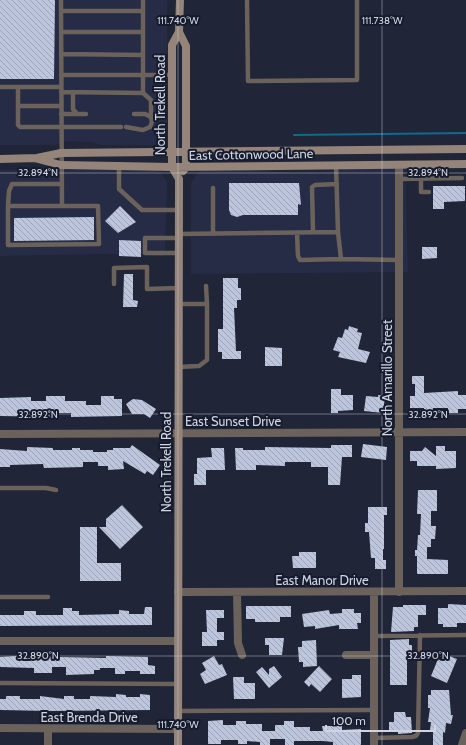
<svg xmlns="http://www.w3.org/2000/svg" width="466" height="745" font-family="Cabin,sans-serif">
<defs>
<pattern id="building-back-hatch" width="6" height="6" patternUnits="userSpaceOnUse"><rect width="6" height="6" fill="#bdc5dd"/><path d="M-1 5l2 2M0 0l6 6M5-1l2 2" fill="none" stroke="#9da4b6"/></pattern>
</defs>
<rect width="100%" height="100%" fill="#202537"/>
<path fill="#262c45" d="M0 0H167V131L160 142 154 145H101L91 142 67 141 55 145H0Z
M350 168H405L408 272 191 274V183L197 173 202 170 230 169 295 173 326 172Z
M0 170H155L160 172 167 181 165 256 104 254 0 256Z"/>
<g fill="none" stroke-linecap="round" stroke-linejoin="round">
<path stroke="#106a8b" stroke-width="2" d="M294 135 466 133"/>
</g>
<path fill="url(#building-back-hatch)" d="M0 0H55L54 79H0Z
M229 183H299L301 205 298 204V215H243L237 217 231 215 229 210Z
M433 186H465V201L444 202V209H433Z
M120 206 136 222 118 233 105 221Z
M94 217V240L14 241V218Z
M119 240 141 241V257L119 256Z
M422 247H437V258L422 259Z
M124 274H133V300L138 301 137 307H123Z
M223 278H238V288H241V300H237V308H234L236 351H241V359H222V352H218V329H223Z
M349 326 358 329 357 332 362 333 358 349 370 352 366 363 338 357 340 352 333 350 338 337 342 338 345 329 348 330Z
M265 347 282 348V366H265Z
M412 376H424V393L458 391V395H466V409H458V413H448V408H433V413H424V408H410V396H415V384H412Z
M331 389H341V395H353V410L338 411V413H331Z
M378 395 385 396 383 413 364 411 366 396 378 397Z
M46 396H65V401H86V405H101V396H114V399H122V416L71 417V413H58V417L0 416V398L31 397V401H46Z
M133 399 142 400 156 409 150 418 144 414H132L126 404Z
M363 444 387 447 386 460 361 457Z
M132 445 160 465 153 475 147 471 145 474 123 461 124 469 108 470V466H98V462H83V467L44 468 43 464 10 465V467H0V449L27 451V447L53 448V450H72V448H80V450H93V452H107V450H113V448H130Z
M331 445H352V457H342L340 485H328V467H311V462H285V466L256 465V470H236L235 448H243V450H265V447L331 448Z
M436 446H445V451H456V468L436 469V466H417V461H410V451H422L425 447 436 456Z
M211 448H224L225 470H206V485H194V474H197V458L212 457Z
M418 490H437V511H431V526H436L435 539H431V547H427V559L448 560V574H417V556H415V550H417L418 535H420L421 514H417Z
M122 505 143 527 120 549 99 527H106V519Z
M368 507H387V515H384V549H383V560H386V569H375V558H371L369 532H365V523H368Z
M80 527H97V563H121V581H80Z
M299 552H316V568H293L292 556H299Z
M448 604 466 605V623H457V627H443V624H438V608H448Z
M403 605H426V615H418V627H414V631L391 632 393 607H403Z
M246 606H291V617H280V622H255V619H246Z
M145 607H152V625L0 626V615H24V611H36V615H63V608H72V611H79V615L119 614V610L129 611V614H144Z
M342 609H354V613H361V623H357L358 629H339V625L315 629V626L304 627 302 614 329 610 330 614 342 613Z
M206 610H224V618H217V632H224V640H217V646H202V632H207Z
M265 638H284L282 655H269V645H265Z
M409 639V645H412V654H409V658H407V685H390V640Z
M316 640 317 666 303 667V662H299L298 647H302V641Z
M444 654 457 659 447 683 431 676 438 659 441 661Z
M16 656 106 658V656L148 657V665L155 666V674H140V671H125V674H115V668H100V670H94V674L66 675V667H52V673H34V668L0 667V657Z
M214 656 219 665 222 664 227 675 205 684 200 674 206 670 202 663Z
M274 666 282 677 269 688 256 672 262 667 269 675V669Z
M319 666 332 679 320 692 311 684 309 687 304 682Z
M352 675H361V697L342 698V679H352Z
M233 677H244V683H255V699H234Z
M431 690H449L451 715H453L451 724 446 723 445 733 443 732V745H433V731L430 730 431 722H428L430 708H428V695H431Z
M116 694 126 695V697H140V694L150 695V710L50 711 0 710V699H6V696H20V699H40V696L64 699V696H74V699H90V696L116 697Z
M394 712H405L406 717H411L412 733 398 734V730L389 731V722H394Z
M223 720V725H236V721H246V724H262V731H275V725H284V721H294V727H310V731H323L322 726H342V730L361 729V745H333V742L323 741H294V745H285V739H270V745H260V742L247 741V744H238V740H221V744H208V721Z"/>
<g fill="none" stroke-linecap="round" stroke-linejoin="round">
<path stroke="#6c625c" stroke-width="4.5" d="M61 0 62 206H8V245L99 244 98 206H62
M247 0 248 81 357 80V0
M61 11H143
M61 32H143
M61 54 143 55
M61 75H172
M0 87H61
M18 87V125L20 127H121
M61 92 143 93V0
M73 92V109L77 114
M143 93 151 100V117
M18 106H61
M61 114H86
M126 127 143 130 150 127 152 122 151 117 145 114H134
M336 165 338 232
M119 166V189L142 210H179
M399 179 462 178
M421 179V192H429
M213 188V234
M8 206 9 191 12 184H62
M313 232 312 187 315 185 337 184
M297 233 298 256 300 260 341 259
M179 234 338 232 341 259 399 260
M179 238H145V253H179
M114 284V268L147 267V289L179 288
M206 286 207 304
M178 367 199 366 207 360V304H178
M0 488H46L56 490
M0 597H48
M374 636 466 635
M0 683 178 684
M178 711 374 710
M374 738 412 737 416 736 418 733 420 635"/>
<path stroke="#6c625c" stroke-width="8" d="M399 165V592
M0 434 466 432
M178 592 466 591
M374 592V745
M237 593 238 643 242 655
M0 641H178
M346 655H374
M0 728 178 729
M48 729V745
M462 745 466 733"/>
<path stroke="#94847a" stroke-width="8" d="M180 0 179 32 186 46V167L183 171
M0 159 37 158 61 153 466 149
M38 159 61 165 172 167 466 164
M178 745 179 179 172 167V45L179 32"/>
</g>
<path fill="none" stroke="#d0d3e0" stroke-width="1" stroke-opacity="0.45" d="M178 0V745M382 0V745M0 173H466M0 414H466M0 656H466"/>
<g text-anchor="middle" stroke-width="4" stroke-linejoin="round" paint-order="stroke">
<g font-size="13" fill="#d0d3e0" stroke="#161b2d">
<text transform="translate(160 105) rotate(-90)" y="5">North Trekell Road</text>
<text transform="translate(251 154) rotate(-1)" y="5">East Cottonwood Lane</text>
<text transform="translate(387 378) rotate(-90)" y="5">North Amarillo Street</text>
<text x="233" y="426">East Sunset Drive</text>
<text transform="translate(166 462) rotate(-90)" y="5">North Trekell Road</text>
<text x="322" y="585">East Manor Drive</text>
<text x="89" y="722">East Brenda Drive</text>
</g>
</g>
<g font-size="10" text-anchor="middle" fill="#d0d3e0" stroke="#161b2d" stroke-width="4" stroke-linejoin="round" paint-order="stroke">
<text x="178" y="24">111.740°W</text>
<text x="382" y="24">111.738°W</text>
<text x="38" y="176">32.894°N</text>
<text x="428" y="176">32.894°N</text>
<text x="38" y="418">32.892°N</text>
<text x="428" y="418">32.892°N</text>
<text x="38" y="659">32.890°N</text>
<text x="428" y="659">32.890°N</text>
<text x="178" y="728">111.740°W</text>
</g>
<path d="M326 725v6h109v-6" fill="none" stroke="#d0d3e0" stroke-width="2"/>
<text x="332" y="725" font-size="12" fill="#d0d3e0" stroke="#161b2d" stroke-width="3" paint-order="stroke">100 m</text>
</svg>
